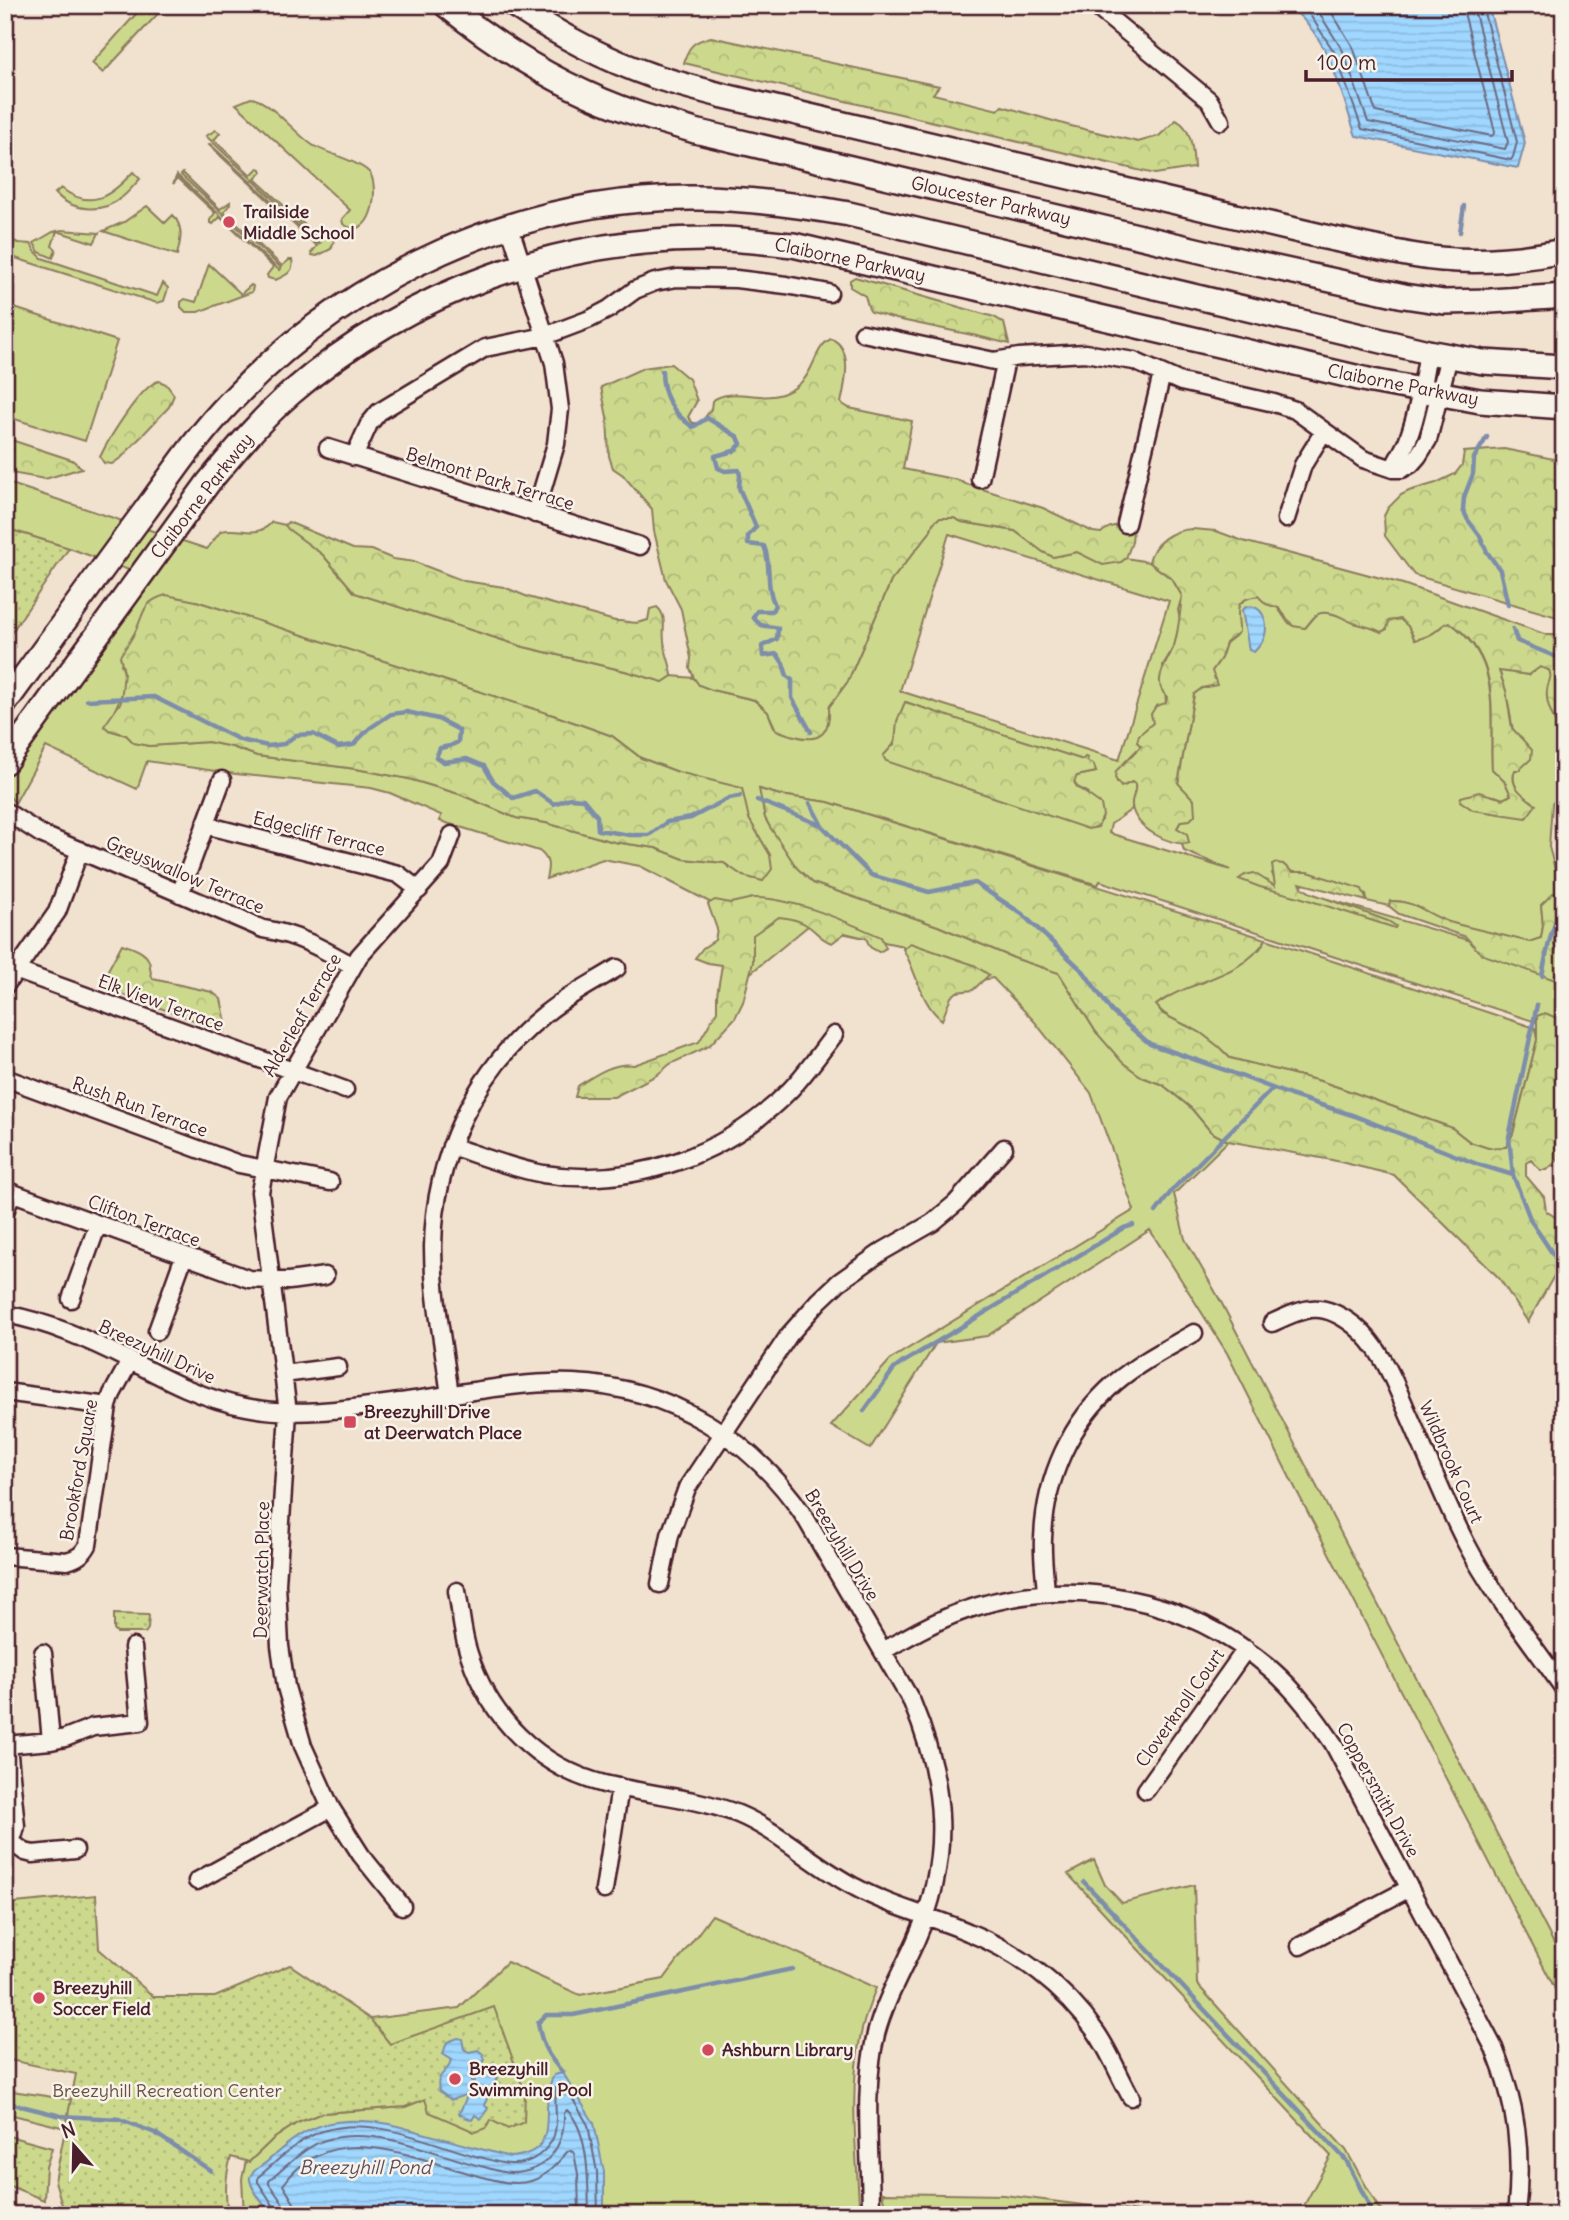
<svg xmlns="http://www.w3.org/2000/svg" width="1569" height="2220" font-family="Delius,sans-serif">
<defs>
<pattern id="forest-crowns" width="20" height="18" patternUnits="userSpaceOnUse" patternTransform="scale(1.75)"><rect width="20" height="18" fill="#ccd98d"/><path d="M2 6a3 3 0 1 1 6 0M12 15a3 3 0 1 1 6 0" fill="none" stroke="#b1ba7a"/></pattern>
<pattern id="park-dots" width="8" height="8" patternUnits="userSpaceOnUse" patternTransform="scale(1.75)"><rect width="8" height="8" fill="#ccd98d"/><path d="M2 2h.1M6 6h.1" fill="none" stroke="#b1ba7a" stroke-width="1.8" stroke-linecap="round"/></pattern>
<pattern id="water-rules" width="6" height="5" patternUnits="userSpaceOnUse" patternTransform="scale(1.75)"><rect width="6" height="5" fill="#9fd7ff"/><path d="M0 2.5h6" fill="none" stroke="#8ab8db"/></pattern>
</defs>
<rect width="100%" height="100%" fill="#f1e1cf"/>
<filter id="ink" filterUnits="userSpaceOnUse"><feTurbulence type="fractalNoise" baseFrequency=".0143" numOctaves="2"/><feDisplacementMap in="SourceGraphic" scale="14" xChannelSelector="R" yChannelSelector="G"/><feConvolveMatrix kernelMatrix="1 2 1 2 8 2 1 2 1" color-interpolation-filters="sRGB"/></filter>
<g filter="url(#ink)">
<path fill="#ccd98d" stroke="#8b7c5c" stroke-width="2" fill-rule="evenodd" d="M144 5H166L103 73 92 63Z
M251 98C270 100 295 134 314 146 328 154 365 163 371 175 379 192 371 243 343 224L342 219 350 210 236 104Z
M216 130 220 133 214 140 251 175 258 168 261 169 262 172 255 179 322 241 328 235 332 236 334 241 331 249 317 256 312 255 311 253 317 246 209 145 210 144 318 244 320 243 206 136Z
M133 172 140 179C134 185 128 193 121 198 102 214 71 211 55 193L61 188C91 211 111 196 133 172Z
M183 173 220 209 230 202V204L224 212 282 266 289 260H292C295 272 285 276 275 280L268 278 267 275 273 267 220 217 213 224 210 223V220L215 213 178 178 173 184 177 175 279 270 281 268 181 175Z
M147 206 165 223 173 215C184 228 181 239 177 255L103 231 124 222Z
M62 230 99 233 94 243 57 231 52 246 56 249 53 258 39 252 34 243 53 232Z
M5 237 18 243 31 244 35 251 42 258 157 296 163 283 168 288 164 301 157 303 9 256 5 254Z
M209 264 241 294 251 285 253 286 252 292 198 312H186L181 307V302L185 299 196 302Z
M5 305 117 341 85 441 5 416Z
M5 482 207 549 221 531C242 526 256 540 272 522L285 525 323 555 355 593 524 647 625 671 663 682 672 676 694 678 699 685 712 690 754 700 768 712 774 727 829 717V707L848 681 891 581 930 532 933 523 939 518H954L962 522 1015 531 1043 552 1053 557 1077 552 1088 556 1121 562 1126 558 1149 562 1172 579 1182 596 1178 610 1180 620 1174 647 1163 665 1166 703 1153 723 1140 735 1137 742 1141 746 1116 772 1117 783 1124 786 1132 782 1135 784C1137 793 1131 799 1132 809L1111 824 1109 833 1231 870 1184 851 1182 844 1189 843 1177 828 1181 821 1194 813V800L1178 784 1194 694 1202 688H1208L1212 671 1221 658 1226 643 1235 636 1239 628 1236 612 1240 604 1246 598 1258 596 1278 608 1288 623 1305 628 1317 614 1323 612 1338 615 1355 623 1366 625 1381 632 1388 621 1400 619 1408 626 1415 640C1422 638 1430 636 1436 631 1441 627 1442 624 1449 622 1503 660 1489 711 1492 769L1505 782 1511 795 1503 799 1495 796 1461 797 1533 802C1521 796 1509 784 1515 770H1520L1506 691 1499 670 1528 675 1540 667 1549 670 1552 677C1542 703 1555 712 1560 735L1564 739V789L1552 804 1549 847 1555 869 1563 886 1564 896 1553 894 1541 905 1543 926 1541 938 1529 942C1505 936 1470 931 1447 922 1427 914 1413 900 1391 901L1389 906 1367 901 1366 894 1308 872H1292L1283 864 1272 873 1276 884 1564 968V1031L1100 881 1098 885 828 802 780 795 760 789 765 818 770 827 813 883 938 926 1014 958 1059 973 1096 1032 1142 1077 1163 1085 1191 1108 1211 1132 1228 1141 1174 1194 1185 1239 1220 1300 1564 1963V2006L1290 1478 1227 1353 1150 1230 987 1336 936 1343 870 1449 831 1426 891 1359 1134 1210 1091 1093 1034 1021 993 978 938 988 903 946 808 926 731 989 721 908 640 866 603 859 546 879C549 866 550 859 539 851L440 821 441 815 390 793 371 788 236 774 147 761 137 789 46 747 15 803C4 792 3 781 10 768L148 577 69 548 5 528ZM949 534 1169 601 1119 760 900 691ZM196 601 556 716 612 736 641 758 678 772 749 819 770 855 730 868 724 863 684 859 656 848 614 842 546 823 516 818 459 794 409 779 356 769 257 756 232 747 208 742 149 746 135 743 126 735 109 730C111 706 133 690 121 664L136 631ZM906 702 971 725 1087 761 1096 772 1076 776 1074 782 1077 787 1089 793 990 795 943 779 891 749C900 737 896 718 906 702Z
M1266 939 1535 1028 1537 1040 1513 1134 1506 1147 1488 1148 1470 1142 1452 1128 1352 1092 1320 1081 1230 1058C1220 1048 1210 1039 1199 1032 1184 1023 1166 1019 1156 1005L1178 991 1204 982 1260 949Z
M1094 1860 1105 1885 1122 1903 1194 1885 1197 1984 1346 2150 1378 2207 1388 2215H1299L1331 2156 1068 1874Z
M712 1915 876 1988C870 2003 864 2019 861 2034 849 2089 856 2147 859 2203L852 2215H244L242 2179 246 2161 249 2162 273 2139 297 2123 322 2113 405 2107 425 2099 474 2132 390 2044 370 2019 459 2008 507 1962 580 1995 664 1979Z
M5 2090 80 2101 106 2133 61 2127 5 2113Z
M882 2193 1004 2195 1162 2215H895L885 2206Z"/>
<path fill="url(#forest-crowns)" stroke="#8b7c5c" stroke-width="2" d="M711 37 939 86 933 94 998 110 1002 106 1067 125 1138 142 1159 136 1176 120C1192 127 1193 151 1194 168L1155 174 684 63C688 46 694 41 711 37Z
M855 277 994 317 1004 323 1009 344 977 336 896 319 871 312 869 309 865 296 850 287V280Z
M831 339C854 347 845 385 841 403L849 408 912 421 903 469 958 480 966 484 1043 508 1093 532 1101 533C1111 524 1121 523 1133 530L1132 542 1126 558 1121 562 1103 565 1077 552 1053 557 1043 552 1015 531 962 522 954 518H939L933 523 930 532 891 581 848 681 829 707C831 749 803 740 776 730L768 712 755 700 712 690 699 685 694 678 690 668 691 658 681 609 666 580 654 531 652 509 623 475 613 468 609 456 607 417 601 387 643 368 671 364 689 379 697 401 688 417 693 423H701L711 409 712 401C732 386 759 402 782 394 818 382 810 349 831 339Z
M159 381 166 384 174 395 169 407 122 457 112 464 104 463 100 457C108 440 141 385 159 381Z
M5 438 72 460 82 468 45 479 5 472Z
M1504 449 1564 461V619L1414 575 1385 536 1384 516 1388 508 1401 495 1409 491 1436 483 1455 474 1462 465 1464 452Z
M288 522 353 549 372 550 393 559 415 562 464 581 504 587 528 597 615 621C630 620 631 626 648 620L650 609 657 607C668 617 662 627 664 641 665 653 671 664 672 676L663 682 625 671 524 647 355 593 323 555 288 529 285 525Z
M1192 529 1216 531 1243 541 1403 584 1547 635H1564V739L1560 736C1557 722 1545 706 1547 691 1547 682 1553 679 1549 670L1540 667 1529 675 1499 671 1506 691 1512 728 1532 750 1531 759 1519 770H1515C1508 787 1525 796 1536 805L1526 818 1473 810 1460 801 1461 797 1479 792 1503 799 1511 795 1505 782 1492 769C1489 713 1504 658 1449 622 1442 624 1441 627 1436 631 1430 636 1422 638 1415 640L1408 626 1400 619 1389 621 1387 629 1381 632C1372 627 1364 626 1354 623 1343 619 1334 611 1321 613 1314 614 1310 623 1305 628L1293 626 1279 608 1266 604 1258 596C1231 600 1239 611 1239 632L1226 643 1221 658 1212 671 1217 685 1202 688 1194 694 1178 783 1194 800 1195 815 1190 820 1181 821 1177 828 1187 834 1189 843C1170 847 1133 827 1132 805 1131 797 1137 792 1135 784L1132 782 1121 787 1115 778 1116 771 1141 746 1137 742 1139 735 1153 723 1151 714 1156 706 1166 703 1167 697C1150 681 1168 662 1174 646 1179 630 1180 612 1182 596L1172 579 1149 562C1153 542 1172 530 1192 529Z
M166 595 196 601 556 716 612 736 641 758 678 772 742 788 749 819 770 855 772 869 763 881 743 876 724 863 684 859 656 848 614 842 546 823 516 818 459 794 409 779 356 769 257 756 232 747 208 742 149 746 134 743 126 735 109 730 104 726 121 702 124 672 120 656C125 648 131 640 135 632 145 613 141 602 166 595Z
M905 702 1083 760 1085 757 1088 758 1087 761 1094 765 1096 772 1077 776 1074 782 1077 787 1101 804 1103 816 1098 827 1088 829 886 761 883 756 895 743 897 721Z
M759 789 780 795 828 802 1266 939C1242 979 1190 979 1156 1005L1163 1014 1201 1033 1219 1047 1230 1058 1320 1081 1352 1092 1452 1128 1470 1142 1488 1148 1506 1147 1513 1134 1537 1040V1016L1545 1013 1564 1021V1049L1557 1057C1562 1078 1567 1092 1561 1114L1564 1118V1154L1547 1170H1540L1531 1160 1526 1163V1176L1544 1197 1546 1211 1564 1223V1258L1528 1322 1499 1278 1394 1175 1332 1160 1228 1141 1211 1132 1191 1108 1163 1085 1142 1077 1122 1062 1096 1032 1059 973 1014 958 938 926 813 883 797 868 770 827 765 818Z
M1276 863 1283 864 1292 872H1308L1362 889 1367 901 1300 883 1303 888 1311 893 1388 921 1396 926 1395 928 1299 897 1260 887 1239 879 1245 875 1254 873 1275 886 1272 865Z
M1553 893 1564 896V920L1555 934 1554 945 1564 962V983L1481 954 1466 937 1399 914 1389 906 1390 901C1417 900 1429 917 1453 923 1478 930 1504 935 1529 942L1541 938 1543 926 1541 905Z
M753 898C792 897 845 921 881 937L886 948 879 952 870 947 866 938 845 933 832 943C821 940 817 932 808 926 800 920 789 918 779 917L753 935V962L743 1002 735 1018 709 1046 670 1064 657 1075 614 1097H575L578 1086C595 1075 613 1062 634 1065L699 1042 717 1011V995L722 965 708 963 695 958 703 948 715 940 717 929 708 904 715 900 731 903Z
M910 943 974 965 989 975 973 990 957 992 951 997 942 1020C920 1003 917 972 903 949Z
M122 944C131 947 145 951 149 961 151 968 149 972 153 979L212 992 221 999 226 1022 224 1031 110 990 102 981Z"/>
<path fill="url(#park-dots)" stroke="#8b7c5c" stroke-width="2" d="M5 528 69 548 5 642Z
M114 1614 149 1615 148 1629 145 1633H117L114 1630Z
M96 1895 99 1949 154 1997H215L290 1965 370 2019 390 2044 494 2007 525 2093 524 2122 508 2129 491 2120 486 2128 475 2132 429 2112 425 2099 405 2107 322 2113 297 2123 273 2139 249 2162 231 2157C225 2178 225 2194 228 2215H65L55 2181 76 2074 5 2059V1904Z
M5 2135 52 2148 46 2167 44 2200 5 2184Z"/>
<path fill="url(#water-rules)" stroke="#7d8daa" stroke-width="2" d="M1286 5H1488L1525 143 1518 168 1356 136C1340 90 1329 33 1286 5Z
M1251 606C1267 609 1269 630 1262 642 1262 643 1255 651 1254 652L1249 650 1242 610 1246 607Z
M458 2038 462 2039 464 2049 469 2052 478 2050 483 2054 485 2060 482 2064 470 2071 471 2081 474 2082 482 2066 495 2072 494 2076 497 2078 484 2105 488 2108 481 2119 475 2115 472 2120 459 2114 468 2094 451 2100 439 2091C435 2072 448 2074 452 2060L443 2054 447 2042Z
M563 2073 594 2123 604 2172V2215H271C266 2207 248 2186 250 2177 252 2169 265 2165 270 2159 309 2122 337 2115 390 2124L510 2157C566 2153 536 2107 554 2075Z"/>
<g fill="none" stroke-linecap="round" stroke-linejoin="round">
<path stroke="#6c6980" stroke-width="2" d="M1299 5 1308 12 1335 53 1362 129 1511 160 1513 157 1517 142 1482 5
M1314 5 1343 51 1368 122 1505 149 1508 142 1473 5
M1327 5 1353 47 1376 112 1492 136 1495 132 1462 5
M276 2215 275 2208 258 2182V2177C278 2161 297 2139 323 2131 375 2115 430 2144 479 2157 489 2159 500 2164 511 2164 527 2165 542 2156 551 2142 561 2126 552 2102 557 2084L560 2082 565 2086 588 2125 597 2172 598 2215
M285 2215 284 2205 269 2184V2181C292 2162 309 2140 340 2137 388 2131 435 2154 480 2166 490 2168 501 2173 511 2173 547 2173 565 2146 564 2113L567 2110C590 2132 588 2185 589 2215
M296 2215 294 2203 283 2185C333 2114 417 2161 483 2177 498 2181 514 2186 531 2181 547 2176 557 2164 568 2151L571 2150 574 2153 578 2174 579 2215"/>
<path stroke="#7d8daa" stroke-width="4.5" d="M1460 232 1464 206
M662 371C662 395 673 414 693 427L707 418 738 437 741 444 734 451 715 456 718 468 725 471 739 470 740 476 739 488 756 527 748 536V544L764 546C772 565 765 587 775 605L772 611H757L753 617C763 630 765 624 778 628L777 639 762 646 763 656 777 654 783 663 787 676 792 680V698L811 732
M1487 437 1474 458 1473 474 1464 497 1463 510 1468 520 1480 536 1487 552 1500 570 1508 605
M1513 629 1517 641 1564 660
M87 700 154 697 240 740 268 746 284 744 296 735 313 734 338 747 353 745 370 728 391 714 407 712 438 719 459 730 458 742 450 746 440 748 436 757 444 762 467 759 484 766 493 781 513 798 535 791 554 804 570 798 583 799 597 816 598 830 630 835H649L667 822 691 818 729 798 740 796
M757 800 821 825 871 875 929 892 975 883 1022 914 1084 972 1112 1012 1150 1044 1225 1070 1290 1095 1355 1116 1477 1164 1513 1175 1531 1221 1564 1271
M810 803 821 824
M1564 805C1557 826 1556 848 1564 869
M1542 976C1547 952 1550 927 1564 907
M1513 1175 1509 1137 1537 1005
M1156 1212 1173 1189 1272 1089
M864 1411 894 1369 902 1363 1124 1228 1133 1225
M1084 1882 1346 2160 1374 2215
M563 2073C548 2056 542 2046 538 2023L546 2015H573L593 2011 792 1969
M5 2102 61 2116 119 2119 155 2133 211 2171"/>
<g stroke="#4a1f2b" stroke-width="21">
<path id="street" d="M1094 5 1209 100 1221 121
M509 225 554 363 560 409 556 444 535 514
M863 333 994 361 1019 357 1085 353 1134 361 1181 382 1274 403 1295 410 1363 459 1393 469H1402L1411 464 1418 456 1428 440 1449 356
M328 448 640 546
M354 457 369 424 379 412 485 348 545 336 590 319 609 309 635 290 655 282 677 278 736 279 786 285 829 293
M1393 469C1397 459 1404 450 1408 439 1418 412 1423 381 1428 352
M980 479 1006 360
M1286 519 1303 465 1324 431
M1126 524 1162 374
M5 811 41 834 263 929C297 934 323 949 353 966
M205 825 398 874 419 890
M180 894 222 780
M5 964 23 973 345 1090
M5 986 57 912 80 850
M5 1078 239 1164 330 1182
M451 1146C481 1156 511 1168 543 1174 634 1188 727 1155 791 1089 807 1072 820 1053 834 1035
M5 1190 249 1279 289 1281 325 1276
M5 1212 12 1193
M71 1299 98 1224
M5 1314C49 1322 89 1340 129 1360 167 1380 203 1399 246 1407 297 1417 348 1409 399 1402 454 1395 518 1381 573 1383 669 1387 754 1439 806 1519L912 1702C946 1783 952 1859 916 1940 902 1972 885 2000 876 2034 862 2093 871 2154 871 2215
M1272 1323C1307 1307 1322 1300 1355 1326 1382 1348 1394 1381 1407 1411 1427 1455 1444 1501 1466 1543 1492 1593 1532 1643 1564 1689
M157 1331 184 1256
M283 1374 338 1367
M5 1392 108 1406
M450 1396C444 1347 433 1296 433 1247 434 1158 475 1070 545 1014 567 996 593 983 617 968
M5 1556 67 1561C78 1558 83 1554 88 1545L108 1406 112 1394 130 1361
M660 1584 670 1535 687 1488 789 1335 819 1301 839 1282 883 1251 932 1223 956 1203 1004 1148
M457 1591C461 1612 462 1634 469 1654 489 1717 538 1767 604 1784 649 1795 695 1797 738 1814 781 1832 814 1866 855 1887 891 1907 931 1916 968 1932 1018 1952 1065 1987 1096 2032 1110 2052 1119 2076 1131 2097
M1046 1593C1045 1575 1042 1557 1043 1539 1045 1478 1070 1422 1116 1382 1140 1362 1168 1348 1194 1333
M883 1651C909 1636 935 1621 963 1611 1071 1573 1186 1596 1272 1670 1296 1691 1315 1717 1333 1743L1494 2048C1517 2105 1523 2154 1516 2215
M43 1653 51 1741
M5 1745 51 1741 65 1738 93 1727 140 1722 133 1647
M1146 1790 1246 1649
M11 1842 25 1852 33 1854 75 1850
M5 1847 14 1834 16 1826 8 1745
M197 1881 331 1808
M604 1890 620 1787
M402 1906 361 1855 331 1808 303 1746 286 1687 280 1646 277 1584 288 1412 260 1192 278 1097 359 956 441 864 452 835
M1300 1946 1410 1888"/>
</g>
<g stroke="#4a1f2b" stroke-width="28">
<path id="secondary" d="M446 5C503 51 569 91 638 114 656 120 676 125 695 131L1230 258 1404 296 1444 302 1490 301 1552 297 1564 295
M514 5C557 34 604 59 653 76 675 83 698 89 720 95L1325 237C1354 243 1382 250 1411 255 1461 264 1514 261 1564 251
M5 703C52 639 98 574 145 511 172 474 198 435 230 402 350 275 520 196 697 198 748 198 798 205 849 214L1428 352 1483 362 1564 367
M5 762 208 483C234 452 260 420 291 393 410 290 562 236 719 239 744 239 769 243 793 245L1372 381 1480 401 1564 407"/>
</g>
<use href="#street" stroke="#f7f3e8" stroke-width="16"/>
<use href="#secondary" stroke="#f7f3e8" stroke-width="23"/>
</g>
</g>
<g fill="#d1495b" stroke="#f7f3e8" stroke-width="2.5">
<circle cx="229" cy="222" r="7"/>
<rect x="343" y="1415" width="14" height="14" rx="3.5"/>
<circle cx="39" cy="1998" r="7"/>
<circle cx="708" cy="2050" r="7"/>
<circle cx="455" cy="2079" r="7"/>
</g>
<g text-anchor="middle" stroke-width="5" stroke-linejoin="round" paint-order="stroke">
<g font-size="18" fill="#4a1f2b" stroke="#f7f3e8">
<text transform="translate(991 201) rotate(13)" y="6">Gloucester Parkway</text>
<text transform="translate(850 260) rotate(12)" y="6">Claiborne Parkway</text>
<text transform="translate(1403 385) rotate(11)" y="6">Claiborne Parkway</text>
<text transform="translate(490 479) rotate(17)" y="6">Belmont Park Terrace</text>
<text transform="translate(202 496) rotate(-52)" y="6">Claiborne Parkway</text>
<text transform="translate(319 834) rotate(14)" y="6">Edgecliff Terrace</text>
<text transform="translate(185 875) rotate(23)" y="6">Greyswallow Terrace</text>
<text transform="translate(161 1003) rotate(20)" y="6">Elk View Terrace</text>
<text transform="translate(302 1015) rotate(-60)" y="6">Alderleaf Terrace</text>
<text transform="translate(140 1107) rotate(20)" y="6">Rush Run Terrace</text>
<text transform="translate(144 1221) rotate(20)" y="6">Clifton Terrace</text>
<text transform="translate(157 1352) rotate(25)" y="6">Breezyhill Drive</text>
<text transform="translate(1451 1462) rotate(66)" y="6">Wildbrook Court</text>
<text transform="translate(79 1470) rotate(-80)" y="6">Brookford Square</text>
<text transform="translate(842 1545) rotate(59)" y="6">Breezyhill Drive</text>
<text transform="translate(262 1570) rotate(-89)" y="6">Deerwatch Place</text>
<text transform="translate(1180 1708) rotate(-55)" y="6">Cloverknoll Court</text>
<text transform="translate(1378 1790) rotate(61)" y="6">Coppersmith Drive</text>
</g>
<g font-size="18" font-weight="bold" fill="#4a1f2b" stroke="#f7f3e8" text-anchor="start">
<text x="243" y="218">Trailside<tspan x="243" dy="21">Middle School</tspan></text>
<text x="364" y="1418">Breezyhill Drive<tspan x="364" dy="21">at Deerwatch Place</tspan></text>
<text x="53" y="1994">Breezyhill<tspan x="53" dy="21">Soccer Field</tspan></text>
<text x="722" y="2056">Ashburn Library</text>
<text x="469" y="2075">Breezyhill<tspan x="469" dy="21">Swimming Pool</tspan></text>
</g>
<g font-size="18" fill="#6a4e44" stroke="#f7f3e8">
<text x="167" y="2097">Breezyhill Recreation Center</text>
</g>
<g font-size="19" font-style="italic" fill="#5f4d60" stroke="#f7f3e8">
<text x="365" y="2174">Breezyhill Pond</text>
</g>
</g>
<rect width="1569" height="2220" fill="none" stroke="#f7f3e8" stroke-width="28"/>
<rect x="14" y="14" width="1541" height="2192" fill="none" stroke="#4a1f2b" stroke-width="2.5" filter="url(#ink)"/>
<g transform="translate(74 2146) rotate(340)" stroke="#f7f3e8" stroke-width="5" paint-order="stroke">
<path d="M0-5L12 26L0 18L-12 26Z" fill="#4a1f2b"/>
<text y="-10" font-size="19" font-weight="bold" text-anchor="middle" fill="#4a1f2b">N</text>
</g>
<path d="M1306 70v10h206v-10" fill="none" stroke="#4a1f2b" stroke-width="3.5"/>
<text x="1317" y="70" font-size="21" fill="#4a1f2b" stroke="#f7f3e8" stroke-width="5" paint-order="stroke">100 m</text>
</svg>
